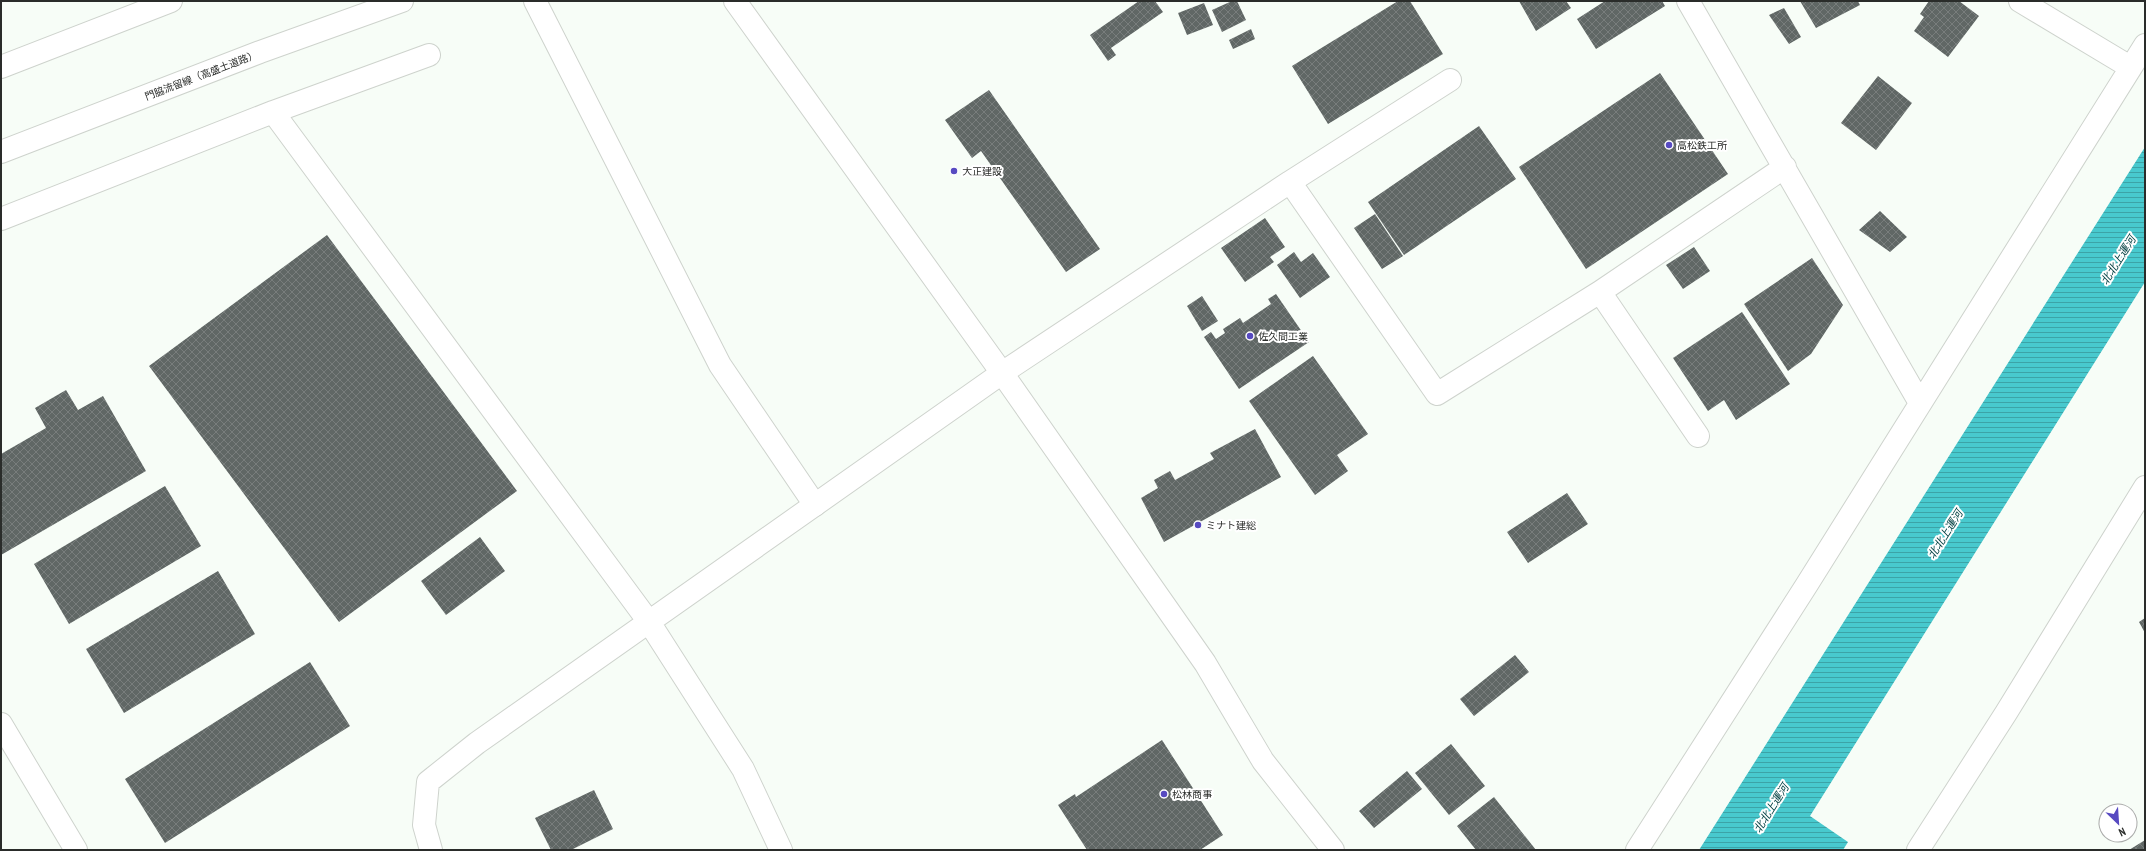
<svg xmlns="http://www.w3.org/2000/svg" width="2146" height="851" font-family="'PT Sans Narrow','Noto Sans JP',sans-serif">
<defs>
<pattern id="water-rules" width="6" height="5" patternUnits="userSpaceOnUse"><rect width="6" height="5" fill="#48c9ce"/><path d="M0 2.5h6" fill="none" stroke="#3ca3a7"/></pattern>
<pattern id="building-cross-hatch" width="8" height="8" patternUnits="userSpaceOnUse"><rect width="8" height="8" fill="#606765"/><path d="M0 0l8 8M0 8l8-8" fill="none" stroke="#787d7c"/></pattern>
</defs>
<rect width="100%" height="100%" fill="#f7fdf7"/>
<path fill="url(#water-rules)" d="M2145 147V282L1810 816 1848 842 1843 850H1699Z"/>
<path fill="url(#building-cross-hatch)" d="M1139 1H1155L1163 12 1111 48 1116 55 1108 61 1090 35Z
M1232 1H1237L1246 20 1222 32 1212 10Z
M1398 1H1410L1443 54 1328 124 1292 66Z
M1519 1H1566L1571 8 1536 31Z
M1605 1H1662L1665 6 1596 49 1577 19Z
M1800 1H1858L1860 5 1816 28Z
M1929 1H1959L1979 16 1948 57 1914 31 1924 17 1920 14Z
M1204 3 1213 25 1187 35 1178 13Z
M1784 8 1801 37 1789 44 1769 15Z
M1251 29 1255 39 1233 49 1229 40Z
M1660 73 1728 174 1586 269 1519 167Z
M1878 76 1912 103 1876 150 1841 123Z
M989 90 1100 249 1066 272 981 151 972 158 945 120Z
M1479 126 1516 179 1404 255 1368 202Z
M1880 211 1907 237 1890 252 1859 230Z
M1375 214 1403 256 1382 269 1354 228Z
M1265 218 1285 247 1270 257 1274 262 1245 282 1221 248Z
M327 235 517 491 339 622 149 366Z
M1694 247 1710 271 1683 289 1666 265Z
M1294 252 1301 262 1313 253 1330 277 1300 298 1277 265Z
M1812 258 1843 305 1811 354 1788 371 1744 304Z
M1276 294 1309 342 1239 389 1204 337 1211 332 1216 339 1225 333 1223 329 1240 318 1243 323 1271 304 1268 299Z
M1202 296 1218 321 1202 331 1187 306Z
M1742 312 1790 384 1736 420 1724 400 1708 411 1673 358Z
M1313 356 1368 434 1337 455 1348 471 1315 495 1249 401Z
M66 390 78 410 103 396 146 471 1 555V454L46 428 35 408Z
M1255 429 1281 477 1164 542 1141 498 1158 488 1154 480 1170 471 1175 480 1214 459 1210 453Z
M165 486 201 546 69 624 34 564Z
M1567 493 1588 524 1528 563 1507 532Z
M480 537 505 571 446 615 421 581Z
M218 571 255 634 124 713 86 649Z
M2145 618V633L2139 622Z
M1515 655 1529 672 1474 716 1460 699Z
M310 662 350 726 165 843 125 779Z
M1162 740 1223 835 1200 850H1087L1058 805 1075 794 1076 797Z
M1451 744 1485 786 1449 815 1415 773Z
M1407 771 1422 789 1374 828 1359 811Z
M594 790 613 829 571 850H551L535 818Z
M1494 797 1536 850H1476L1457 826Z
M2145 840V850H2129Z"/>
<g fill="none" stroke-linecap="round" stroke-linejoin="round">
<g stroke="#ced3cd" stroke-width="24">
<path id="street" d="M735 1 1002 373 1205 663 1263 761 1333 850
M1688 1 1920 403
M2020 1 2130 67
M1 67 171 1
M1450 80 1290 182 1437 394 1600 292
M273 112 649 622 743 769 781 850
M1 219 273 112 429 55
M1698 436 1600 292 1785 167
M1 724 76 850
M431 850 424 825 428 782 477 743 1002 373 1290 182
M1637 850 1806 586 2145 45
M1918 850 2006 713 2145 487"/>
</g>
<g stroke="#ced3cd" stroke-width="24">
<path id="secondary" d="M535 1 720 365 815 505
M1 152 260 52 402 1"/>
</g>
<use href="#street" stroke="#fff" stroke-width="22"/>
<use href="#secondary" stroke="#fff" stroke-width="22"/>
</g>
<g fill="#574ac1" stroke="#fff" stroke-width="1.5">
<circle cx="1669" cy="145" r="4"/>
<circle cx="954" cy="171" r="4"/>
<circle cx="1250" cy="336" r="4"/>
<circle cx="1198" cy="525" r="4"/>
<circle cx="1164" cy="794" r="4"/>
</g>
<g text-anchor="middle" stroke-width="4" stroke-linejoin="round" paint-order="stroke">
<g font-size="10" fill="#2a2c2a" stroke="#fff">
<text transform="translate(201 75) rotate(-21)" y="4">門脇流留線（高盛土道路）</text>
</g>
<g font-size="10" fill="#2a2c2a" stroke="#fff" text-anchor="start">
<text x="1677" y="149">高松鉄工所</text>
<text x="962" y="175">大正建設</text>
<text x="1258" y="340">佐久間工業</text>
<text x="1206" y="529">ミナト建総</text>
<text x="1172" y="798">松林商事</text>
</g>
<g font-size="11" font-style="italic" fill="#024042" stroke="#fff">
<text transform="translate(2118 260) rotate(-58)" y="4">北北上運河</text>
<text transform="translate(1945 534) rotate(-58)" y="4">北北上運河</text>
<text transform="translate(1771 808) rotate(-58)" y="4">北北上運河</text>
</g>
</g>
<rect width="2146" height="851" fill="none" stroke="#2a2c2a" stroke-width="4"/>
<g transform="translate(2118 823) rotate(155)"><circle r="19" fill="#ffffff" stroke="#aaabaa"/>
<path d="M0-3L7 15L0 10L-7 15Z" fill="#574ac1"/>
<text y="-6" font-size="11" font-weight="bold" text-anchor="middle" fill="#2a2c2a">N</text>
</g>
</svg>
